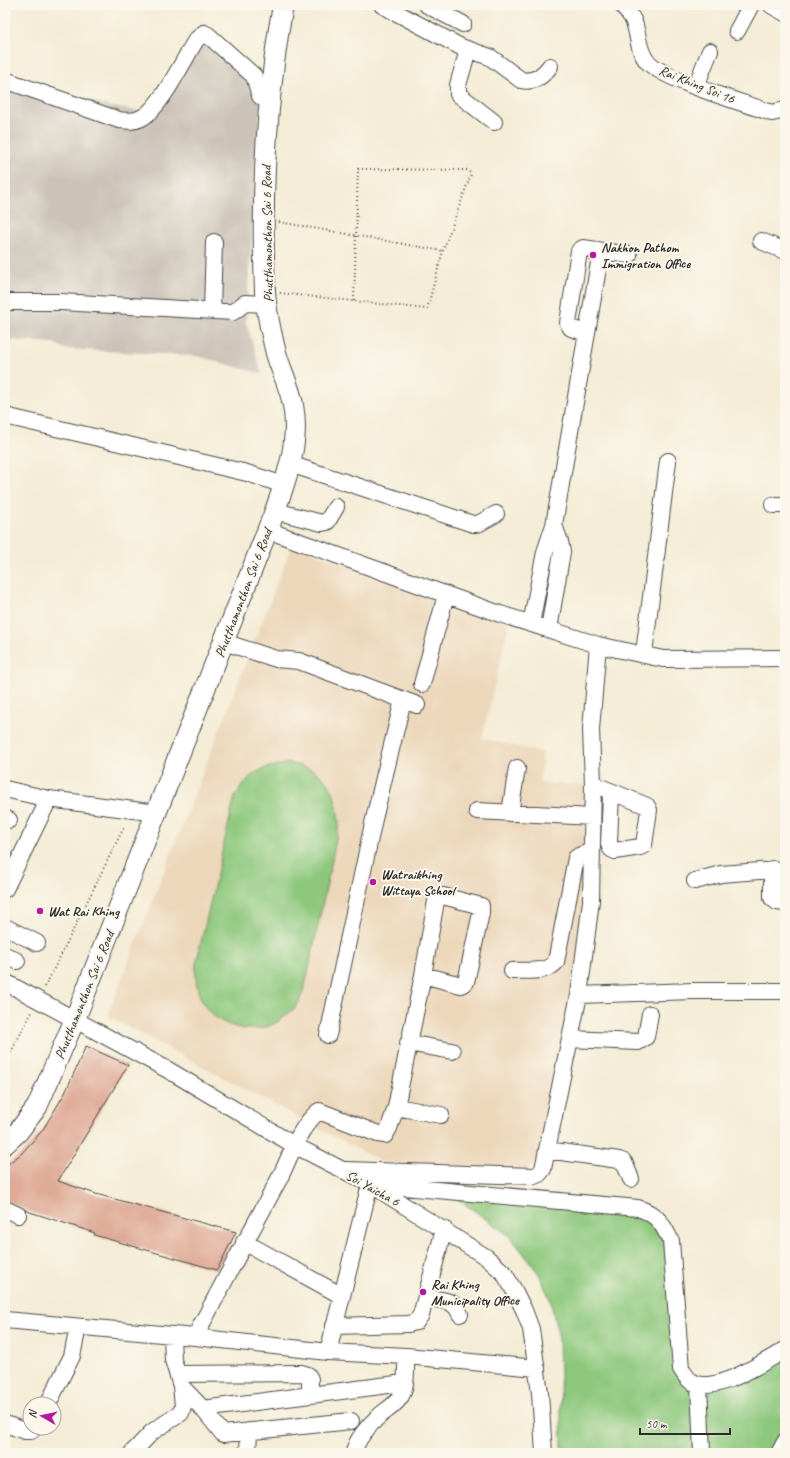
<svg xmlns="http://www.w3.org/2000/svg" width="790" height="1458" font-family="Caveat,sans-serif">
<rect width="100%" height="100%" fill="#fbf7ec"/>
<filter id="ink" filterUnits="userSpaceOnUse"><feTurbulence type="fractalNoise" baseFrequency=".025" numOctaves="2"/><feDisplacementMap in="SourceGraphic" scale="8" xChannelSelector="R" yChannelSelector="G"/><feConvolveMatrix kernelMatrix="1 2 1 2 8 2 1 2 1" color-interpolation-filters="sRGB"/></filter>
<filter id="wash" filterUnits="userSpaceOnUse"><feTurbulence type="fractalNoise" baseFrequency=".012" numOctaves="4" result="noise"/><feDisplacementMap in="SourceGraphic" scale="16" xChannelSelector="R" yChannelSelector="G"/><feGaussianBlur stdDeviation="0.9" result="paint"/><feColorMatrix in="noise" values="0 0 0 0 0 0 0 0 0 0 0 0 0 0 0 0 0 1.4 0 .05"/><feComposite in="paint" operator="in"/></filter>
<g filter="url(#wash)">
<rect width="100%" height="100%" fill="#f4ecd6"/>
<path fill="#ecd7ba" d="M292 545 509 623 482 738 543 753 539 783 586 785 585 920 544 1154 528 1169 382 1162 110 1017 109 1012Z"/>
<path fill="#cbc2b8" d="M202 24 262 77 246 322 262 374 197 356 65 349 54 343 5 340V74L112 107 146 112Z"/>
<path fill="#8cc77c" stroke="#5c7954" d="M290 763C298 766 307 767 314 771 335 783 338 805 339 826L306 982C303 990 301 999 297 1005 294 1010 287 1014 283 1018 258 1039 213 1029 200 997 196 986 195 976 196 964L235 796C252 770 260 768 290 763Z
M449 1193 606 1206 662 1225 681 1369 701 1386 785 1356V1453H562L559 1339 550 1299 539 1274 510 1236Z"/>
<g id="blocks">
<path fill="#dfaa96" d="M86 1046 128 1065 58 1181 96 1194 236 1232 217 1270 94 1235 95 1233 30 1212 5 1200V1166L21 1154 42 1131 65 1093Z"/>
</g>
</g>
<g filter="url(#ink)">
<use href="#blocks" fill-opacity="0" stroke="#494845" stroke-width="1"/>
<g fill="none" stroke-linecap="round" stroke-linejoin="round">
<g stroke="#494845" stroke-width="18">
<path id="minor" d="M382 5 461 47 490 57 521 80C534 83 543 76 550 66
M427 5 463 24
M622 5C626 10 630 14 633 20 639 33 637 48 646 60 662 80 745 103 772 113L785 110
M771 5 785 13
M737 31 751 5
M468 50 458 85V94L494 122
M5 80 119 120C128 121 135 122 143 117 161 107 184 59 196 40L204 33 208 35 254 76 260 96 269 102
M696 86 710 51
M761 241 785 251
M5 302H61L233 312 245 303 267 304
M212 311 214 242
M586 333 571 328 568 323 579 251 583 248 629 255
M5 416 247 473 284 485
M290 464 473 524H478L496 514
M773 505H785
M275 511 322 523 327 522 336 507
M267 530 500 614 598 645 663 659 785 658
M531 624 545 552 554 525 601 251
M549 629 562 552 560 542 554 525
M224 642 276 659 299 661 417 705
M644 653 668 461
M422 684 446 595
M593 784 647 806 649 810 644 845 640 847 615 851 611 849 609 844 611 792
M5 789 49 799 157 813
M477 811 592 817
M510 813 517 768
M5 819 9 820
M772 869V898L777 902 785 903
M695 881 721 874 785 869
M5 889 49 799
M5 927 37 943
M5 955 17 961
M512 971C526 970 546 974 556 962L576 858 579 856 592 851
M5 982 170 1071 294 1145 370 1184 486 1257 504 1273 515 1292 524 1310 531 1329 540 1393 544 1453
M579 995 693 991H785
M328 1035 374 819 403 700
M570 1039 638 1042 646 1037 650 1014
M408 1043 452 1051
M396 1107 441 1115
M547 1150 619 1160 624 1162 631 1179
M345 1170 534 1176 539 1174 543 1169 579 995 591 901 593 784 591 729 598 645
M5 1209 18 1215
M244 1242 342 1296
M426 1298C440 1300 455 1299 460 1314
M5 1320 195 1337 328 1352 406 1356 537 1368
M334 1326 408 1324 416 1322 421 1315 444 1229
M172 1336 173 1360 181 1386 203 1409 223 1434 351 1421
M195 1337C222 1285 250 1233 278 1181 291 1157 297 1129 319 1111L378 1134 385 1135 389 1128 396 1107 423 975 436 901 439 897 443 896 481 906V913L466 982 461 985 423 975
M328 1352 370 1184 638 1208C658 1215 662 1223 671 1241L681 1369C684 1373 687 1379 691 1381 712 1397 765 1361 785 1350
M178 1374 302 1373 308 1375 310 1379V1395L404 1383
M699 1385 702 1453
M48 1404 72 1356 78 1327
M203 1409 310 1395
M5 1424 25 1431H31L34 1428
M132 1453 152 1432 181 1413 183 1406 181 1386
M248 1453 249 1431
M354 1453C355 1441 369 1425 378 1417 386 1410 395 1406 401 1396 407 1385 406 1369 406 1356
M779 1453 785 1442"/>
</g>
<g stroke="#494845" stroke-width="22">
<path id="major" d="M5 1144 18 1132 37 1107 75 1019 275 511C287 477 300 441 293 405 290 387 281 371 276 353 271 333 266 311 265 291 261 195 266 99 283 5"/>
</g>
<path stroke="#494845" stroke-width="2" stroke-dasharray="1 3" stroke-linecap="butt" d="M279 222 443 251
M280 293 427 309 443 251 471 174 468 170 358 169 354 301
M45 987 124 827
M5 1063 32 1012"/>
<use href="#minor" stroke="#fff" stroke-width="16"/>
<use href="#major" stroke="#fff" stroke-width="20"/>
</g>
</g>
<g fill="#b5179e" stroke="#fbf7ec" stroke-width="1.5">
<circle cx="593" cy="255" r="4"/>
<circle cx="373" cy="882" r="4"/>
<circle cx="40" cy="911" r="4"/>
<circle cx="423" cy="1292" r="4"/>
</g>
<g text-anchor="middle" stroke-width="4" stroke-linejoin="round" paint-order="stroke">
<g font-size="14" fill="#2b2b2b" stroke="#fbf7ec">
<text transform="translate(697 84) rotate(22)" y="5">Rai Khing Soi 16</text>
<text transform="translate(267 234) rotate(-91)" y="5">Phutthamonthon Sai 6 Road</text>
<text transform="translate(243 593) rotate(-69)" y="5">Phutthamonthon Sai 6 Road</text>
<text transform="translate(84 995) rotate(-68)" y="5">Phutthamonthon Sai 6 Road</text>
<text transform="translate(373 1188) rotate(29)" y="5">Soi Yaicha 6</text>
</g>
<g font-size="14" font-weight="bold" fill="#2b2b2b" stroke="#fbf7ec" text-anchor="start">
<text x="601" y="252">Nakhon Pathom<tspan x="601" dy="16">Immigration Office</tspan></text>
<text x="381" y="879">Watraikhing<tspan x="381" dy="16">Wittaya School</tspan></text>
<text x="48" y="916">Wat Rai Khing</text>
<text x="431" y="1289">Rai Khing<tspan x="431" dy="16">Municipality Office</tspan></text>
</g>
</g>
<rect width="790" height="1458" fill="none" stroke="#fbf7ec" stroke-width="20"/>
<g transform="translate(42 1416) rotate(279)"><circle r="19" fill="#fbf7ec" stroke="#a8a59f"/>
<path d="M0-3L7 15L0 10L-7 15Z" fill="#b5179e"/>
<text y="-6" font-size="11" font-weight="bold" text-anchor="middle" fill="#2b2b2b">N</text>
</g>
<path d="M640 1428v6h90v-6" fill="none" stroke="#2b2b2b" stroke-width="2"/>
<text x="646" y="1428" font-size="12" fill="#2b2b2b" stroke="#fbf7ec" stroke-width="3" paint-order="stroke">50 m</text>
</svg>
